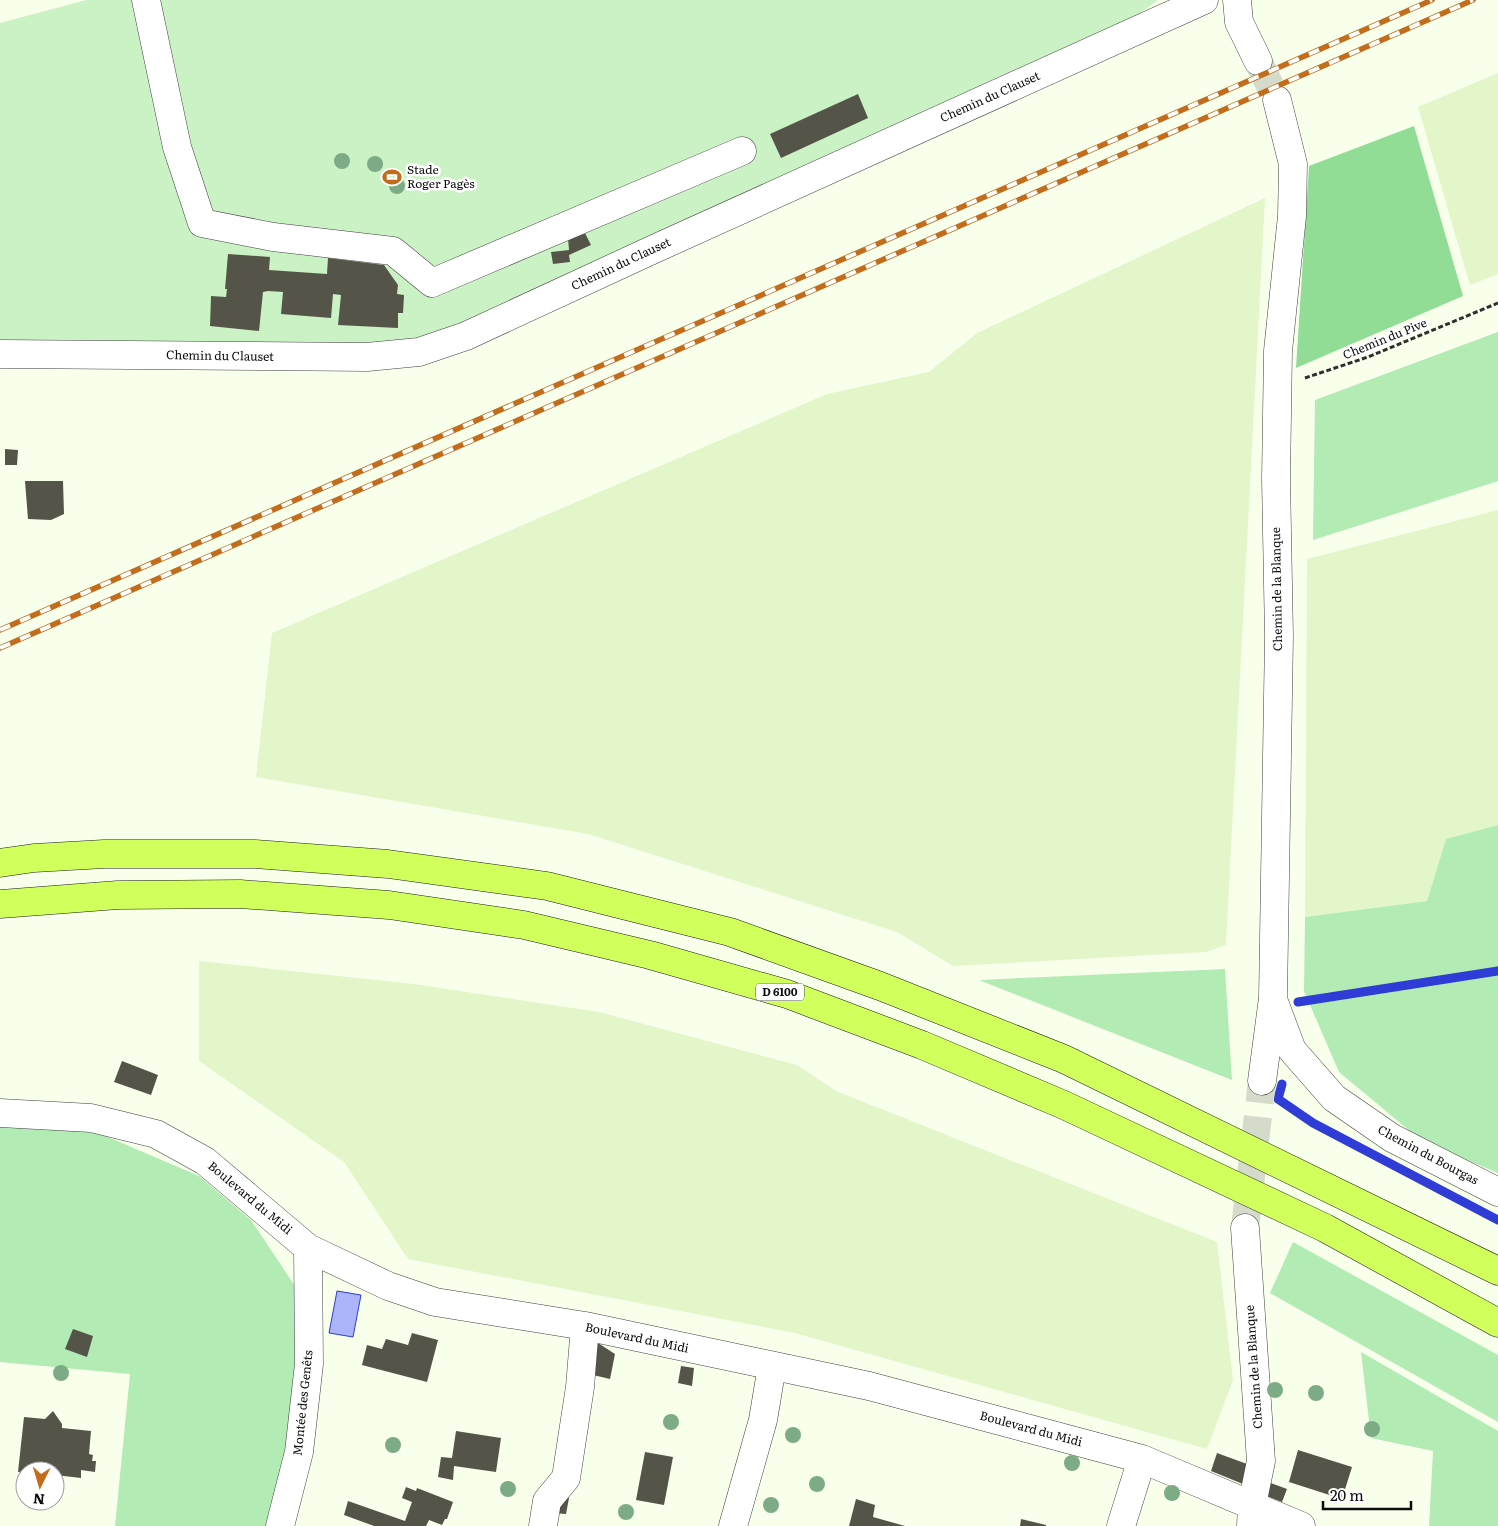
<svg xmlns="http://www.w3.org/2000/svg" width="1498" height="1526" font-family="Literata,serif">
<rect width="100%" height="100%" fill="#f8ffeb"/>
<path fill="#e3f6c9" d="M1498 73V274L1470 285 1418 107Z
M1265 198 1226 945 1206 952 953 966 897 932 588 834 256 777 272 633 827 394 929 372 977 333Z
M1498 510V825L1446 839 1427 901 1305 917 1307 559Z
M199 961 414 984 599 1012 797 1065 836 1091 1217 1242 1233 1380 1207 1449 795 1333 408 1259 344 1162 199 1061Z"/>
<path fill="#b2ebb3" d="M1498 332V481L1313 540 1315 400Z
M1498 825V1173L1423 1142 1339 1072 1304 991 1305 917 1427 901 1446 839Z
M1225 969 1232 1080 979 980Z
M0 1125 49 1127 101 1134 199 1176 251 1220 297 1289 299 1360 275 1526H115L130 1374 0 1362Z
M1293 1242 1498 1355V1422L1270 1293Z
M1361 1352 1498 1431V1526H1429L1433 1451 1371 1438Z"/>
<path fill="#91dd96" d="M1414 126 1463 296 1296 368 1309 166Z"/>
<path fill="#cbf2c5" d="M86 0H1158L1133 18 446 331 379 347 0 343V23Z"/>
<path fill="#acb4fa" stroke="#2f3cd5" d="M337 1291 361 1295 353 1337 329 1333Z"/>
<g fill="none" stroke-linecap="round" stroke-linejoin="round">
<path stroke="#2f3cd5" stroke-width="9" d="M1298 1002 1498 971
M1282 1084 1278 1099 1313 1123 1498 1220"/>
</g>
<path fill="#555448" d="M858 94 868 118 781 158 770 134Z
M585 233 591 245 569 255 570 262 553 264 551 252 569 250 568 238Z
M228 254 270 257 269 270 327 274 328 258 384 265 398 285 397 294 404 295 403 313H398V328L338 325 341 295 333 294 331 318 281 314 283 292 268 291 263 292 259 331 210 326 211 296 226 297 227 289H225Z
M5 449 18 450 17 465H5Z
M25 481H63L64 514 51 520 28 519Z
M122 1061 158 1075 151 1095 114 1082Z
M73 1329 93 1336 87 1357 65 1349Z
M412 1333 438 1340 427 1382 362 1365 367 1345 382 1349 386 1339 408 1345Z
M598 1343 615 1354 610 1379 593 1375Z
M681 1366 694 1368 692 1386 678 1383Z
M53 1411 62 1424V1428L91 1431 89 1454 93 1455 92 1461H96L95 1472 81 1470V1478L55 1475V1471L18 1472 24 1417 45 1419Z
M456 1431 501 1438 496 1472 454 1466 453 1480 438 1477 441 1457 452 1458Z
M1298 1450 1352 1467 1342 1499 1289 1482Z
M645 1452 673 1457 664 1505 636 1500Z
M1217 1453 1247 1464 1243 1484 1211 1471Z
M1265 1481 1287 1489 1282 1502 1262 1494Z
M406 1487 416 1491 417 1488 453 1502 447 1519H445L442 1525 429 1520 426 1526H374L344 1515 348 1501 405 1521 412 1502 402 1498Z
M556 1497 569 1498 566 1514 554 1513Z
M856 1499 875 1505 873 1517 905 1526H849Z
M1021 1519 1046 1525V1526H1020Z"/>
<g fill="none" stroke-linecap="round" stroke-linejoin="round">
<path stroke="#d5dbca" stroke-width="28" stroke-dasharray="28 14" stroke-linecap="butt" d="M1258 61 1277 100
M1245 1228 1262 1081"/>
<g stroke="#3f3f3f" stroke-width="29">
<path id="minor" d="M146 0 177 147 202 223 273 237 393 251 432 283 742 151
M1237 0 1239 22 1258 61
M0 354 367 357 419 352 466 336 652 250 1204 0
M1274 1002 1292 1050 1334 1098 1392 1138 1498 1192
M1262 1081 1273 998 1279 636 1276 479 1278 351 1292 216 1293 164 1277 100
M0 1113 91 1118 156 1134 205 1161 308 1248 388 1286 435 1302 585 1326 869 1386 1142 1459 1301 1526
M1245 1228 1261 1461 1252 1505 1251 1526
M280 1526 299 1452 309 1364 308 1248
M543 1526 547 1501 566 1478 580 1387 585 1326
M733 1526 763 1420 772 1366
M1121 1526 1142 1459"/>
</g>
<g stroke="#1d1d1d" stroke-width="29">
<path id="major" d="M0 863 34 858 104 854H255L388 864 547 886 730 932 880 986 1064 1059 1498 1271
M0 904 118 895 240 894 389 905 524 925 650 955 787 994 922 1045 1064 1105 1325 1228 1498 1323"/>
</g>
<path stroke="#2e2e2e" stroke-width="3" stroke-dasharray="5 2.5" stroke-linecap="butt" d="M1305 378 1368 357 1498 303"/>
<use href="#minor" stroke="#fff" stroke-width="28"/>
<use href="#major" stroke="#d1ff5b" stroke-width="28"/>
<g stroke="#c36c1c" stroke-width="5.5">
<path id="rail" d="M0 630 1432 0
M0 648 1473 0"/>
</g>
<use href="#rail" stroke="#fff" stroke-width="4" stroke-dasharray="11" stroke-linecap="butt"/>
</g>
<g fill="#7dab85">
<circle cx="342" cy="161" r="8"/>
<circle cx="375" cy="164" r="8"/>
<circle cx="397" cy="186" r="8"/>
<circle cx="61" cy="1373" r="8"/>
<circle cx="1275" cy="1390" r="8"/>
<circle cx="1316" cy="1393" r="8"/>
<circle cx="671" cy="1422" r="8"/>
<circle cx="1372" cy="1429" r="8"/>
<circle cx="793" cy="1435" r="8"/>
<circle cx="393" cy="1445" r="8"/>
<circle cx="1072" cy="1463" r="8"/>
<circle cx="817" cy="1484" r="8"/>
<circle cx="508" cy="1489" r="8"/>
<circle cx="1172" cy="1493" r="8"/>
<circle cx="771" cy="1505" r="8"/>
<circle cx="626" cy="1512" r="8"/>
</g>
<defs>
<g id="stadium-bare" transform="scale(1.5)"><path d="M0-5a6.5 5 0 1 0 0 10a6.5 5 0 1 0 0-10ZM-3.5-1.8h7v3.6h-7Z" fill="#c36c1c" stroke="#fff" stroke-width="2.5" paint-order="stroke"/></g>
</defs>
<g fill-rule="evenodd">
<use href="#stadium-bare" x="392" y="177"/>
</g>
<g text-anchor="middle" stroke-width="5" stroke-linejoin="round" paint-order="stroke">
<rect fill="#fff" stroke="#555" stroke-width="1" x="756" y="983.5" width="48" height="17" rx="4"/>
<g font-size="11" font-weight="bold" fill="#0c0c0c">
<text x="780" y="996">D 6100</text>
</g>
<g font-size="12" fill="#0c0c0c" stroke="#fff">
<text transform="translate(990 97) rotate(-24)" y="4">Chemin du Clauset</text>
<text transform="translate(621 264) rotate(-25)" y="4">Chemin du Clauset</text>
<text transform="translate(1385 339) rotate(-22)" y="4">Chemin du Pive</text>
<text transform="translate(220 356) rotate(1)" y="4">Chemin du Clauset</text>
<text transform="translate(1277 589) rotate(-91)" y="4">Chemin de la Blanque</text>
<text transform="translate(1428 1155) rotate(28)" y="4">Chemin du Bourgas</text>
<text transform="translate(250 1198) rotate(40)" y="4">Boulevard du Midi</text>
<text transform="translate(637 1338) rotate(12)" y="4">Boulevard du Midi</text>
<text transform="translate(1254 1367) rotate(-94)" y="4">Chemin de la Blanque</text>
<text transform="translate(303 1403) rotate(-84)" y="4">Montée des Genêts</text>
<text transform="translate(1031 1429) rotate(15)" y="4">Boulevard du Midi</text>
</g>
<g font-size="12" fill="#0c0c0c" stroke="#fff" text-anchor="start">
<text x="407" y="174">Stade<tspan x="407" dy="14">Roger Pagès</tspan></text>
</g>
</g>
<g transform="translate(40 1486) rotate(185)"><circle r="24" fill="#ffffff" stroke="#9e9e9e"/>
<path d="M0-4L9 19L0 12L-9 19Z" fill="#c36c1c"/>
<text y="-8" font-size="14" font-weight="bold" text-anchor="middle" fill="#0c0c0c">N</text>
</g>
<path d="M1323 1501v8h88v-8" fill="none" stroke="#0c0c0c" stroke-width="2.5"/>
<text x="1330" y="1501" font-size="15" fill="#0c0c0c" stroke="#ffffff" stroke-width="4" paint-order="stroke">20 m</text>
</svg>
